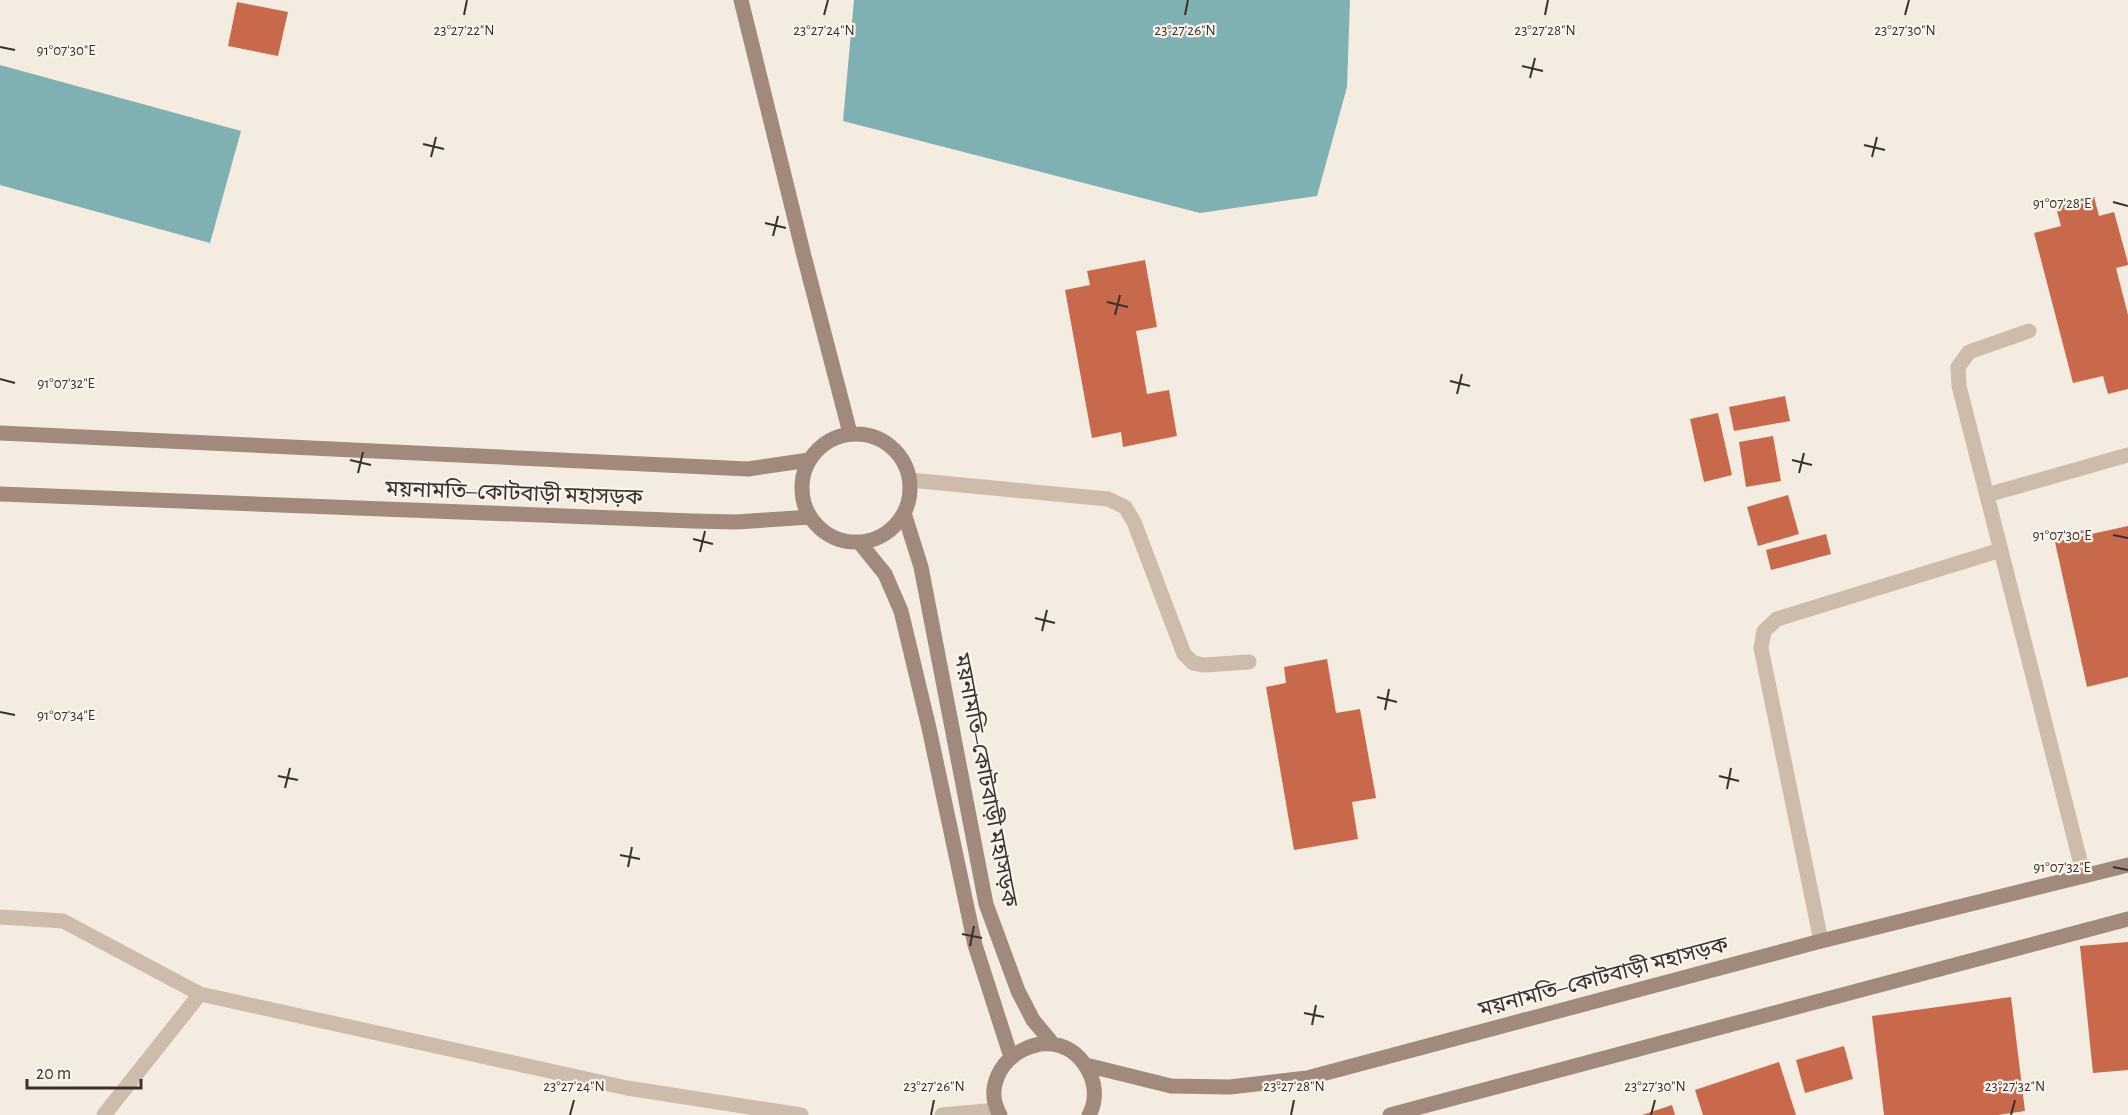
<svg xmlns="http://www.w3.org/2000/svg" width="2128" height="1115" font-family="'Alegreya Sans','Noto Sans Bengali',sans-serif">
<rect width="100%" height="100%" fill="#f4ebe1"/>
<path fill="#7fb0b2" d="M854 0H1350L1347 87 1317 196 1200 213 843 121Z
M0 65 241 131 210 243 0 185Z"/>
<path fill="#c8694b" d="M237 2 288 12 278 56 228 46Z
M2094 197 2099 216 2114 212 2128 263V265L2116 268 2128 315V389L2108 394 2103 376 2073 383 2034 233 2061 226 2056 207Z
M1145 260 1157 327 1136 331 1147 394 1169 390 1177 436 1123 447 1121 432 1092 438 1065 290 1090 285 1087 271Z
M1785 396 1790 421 1734 431 1729 407Z
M1718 413 1732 475 1704 482 1690 419Z
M1773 436 1781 481 1746 487 1739 442Z
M1788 495 1799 534 1758 546 1747 507Z
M2128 526V677L2087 687 2055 542Z
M1826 534 1831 554 1771 570 1766 550Z
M1327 659 1336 713 1360 709 1376 798 1352 802 1358 839 1294 850 1266 687 1286 683 1284 667Z
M2128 942V1070L2093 1073 2080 946Z
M2011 997 2025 1111 1998 1115H1884L1872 1016Z
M1844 1046 1853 1079 1805 1093 1796 1060Z
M1779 1062 1796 1115H1703L1695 1090Z
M1672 1105 1675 1115H1642Z"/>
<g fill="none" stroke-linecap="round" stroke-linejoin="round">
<path stroke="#cdbbac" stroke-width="15" d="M2029 331 1969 352 1958 367 1959 386 2084 876
M910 480 1108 499 1125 507 1134 522 1184 654 1193 663 1204 665 1249 662
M1987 495 2128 455
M0 917 63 921 200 994
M1821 941 1761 648 1764 631 1777 619 2001 550
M104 1115 200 994 627 1088 801 1115
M942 1115 997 1110"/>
<path stroke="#a18a7d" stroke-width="15" d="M741 0 804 256 850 433
M0 433 748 469 809 460
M802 488a54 54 0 1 1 108 0a54 54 0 1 1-108 0Z
M0 494 693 521 736 522 810 517
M904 513 921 567 986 904 1018 991 1033 1020 1053 1044
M859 542 885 574 901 611 929 728 975 945 1011 1057
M1086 1065 1171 1086 1230 1087 1307 1078 1821 941 2128 865
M1000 1115C970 1063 1059 1008 1090 1074 1096 1087 1096 1103 1089 1115
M1390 1115 2128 919"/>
</g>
<path fill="none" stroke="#3b302b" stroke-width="2" d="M464 15 467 0M824 15 828 0M1185 15 1188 0M1545 15 1548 0M1905 15 1909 0M0 47 15 50M1522 66 1543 71M1530 78 1535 58M423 144 444 149M1864 145 1885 150M431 157 436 137M1872 157 1877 137M2113 202 2128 206M765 223 786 228M773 236 778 216M1107 302 1128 307M1115 315 1120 295M0 379 15 383M1450 381 1470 386M1457 394 1462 374M350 460 371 465M1792 460 1812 465M358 473 363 452M1799 473 1804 453M2113 535 2128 538M693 539 713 544M700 552 705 531M1035 618 1055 623M1042 631 1047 610M1377 697 1397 702M1385 710 1389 689M0 712 15 715M278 776 298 780M1719 776 1739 781M285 788 290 768M1727 789 1731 768M620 855 640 859M628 867 632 847M2113 867 2128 870M962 934 982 938M970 946 974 926M1304 1013 1324 1017M1312 1025 1316 1005M570 1115 574 1100M931 1115 934 1100M1291 1115 1294 1100M1651 1115 1655 1100M2011 1115 2015 1100"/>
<g text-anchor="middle" stroke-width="4.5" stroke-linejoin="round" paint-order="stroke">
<g font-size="22" fill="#3b302b" stroke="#fbf5ee">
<text transform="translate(514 492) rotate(2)" y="8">ময়নামতি–কোটবাড়ী মহাসড়ক</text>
<text transform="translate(987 780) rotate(79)" y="8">ময়নামতি–কোটবাড়ী মহাসড়ক</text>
<text transform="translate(1603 976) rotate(-15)" y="8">ময়নামতি–কোটবাড়ী মহাসড়ক</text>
</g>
</g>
<g font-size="15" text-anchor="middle" fill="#3b302b" stroke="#fbf5ee" stroke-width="4.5" stroke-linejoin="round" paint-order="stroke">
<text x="464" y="35">23°27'22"N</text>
<text x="824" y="35">23°27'24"N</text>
<text x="1185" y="35">23°27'26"N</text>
<text x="1545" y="35">23°27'28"N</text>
<text x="1905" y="35">23°27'30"N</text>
<text x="66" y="55">91°07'30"E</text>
<text x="2062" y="208">91°07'28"E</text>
<text x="66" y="388">91°07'32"E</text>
<text x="2062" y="540">91°07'30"E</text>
<text x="66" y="720">91°07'34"E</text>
<text x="2062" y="872">91°07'32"E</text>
<text x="574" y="1091">23°27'24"N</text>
<text x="934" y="1091">23°27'26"N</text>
<text x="1294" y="1091">23°27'28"N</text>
<text x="1655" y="1091">23°27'30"N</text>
<text x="2015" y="1091">23°27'32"N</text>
</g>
<path d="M27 1079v9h114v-9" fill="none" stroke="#3b302b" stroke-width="3"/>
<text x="36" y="1079" font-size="18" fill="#3b302b" stroke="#fbf5ee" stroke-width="4.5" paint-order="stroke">20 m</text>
</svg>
